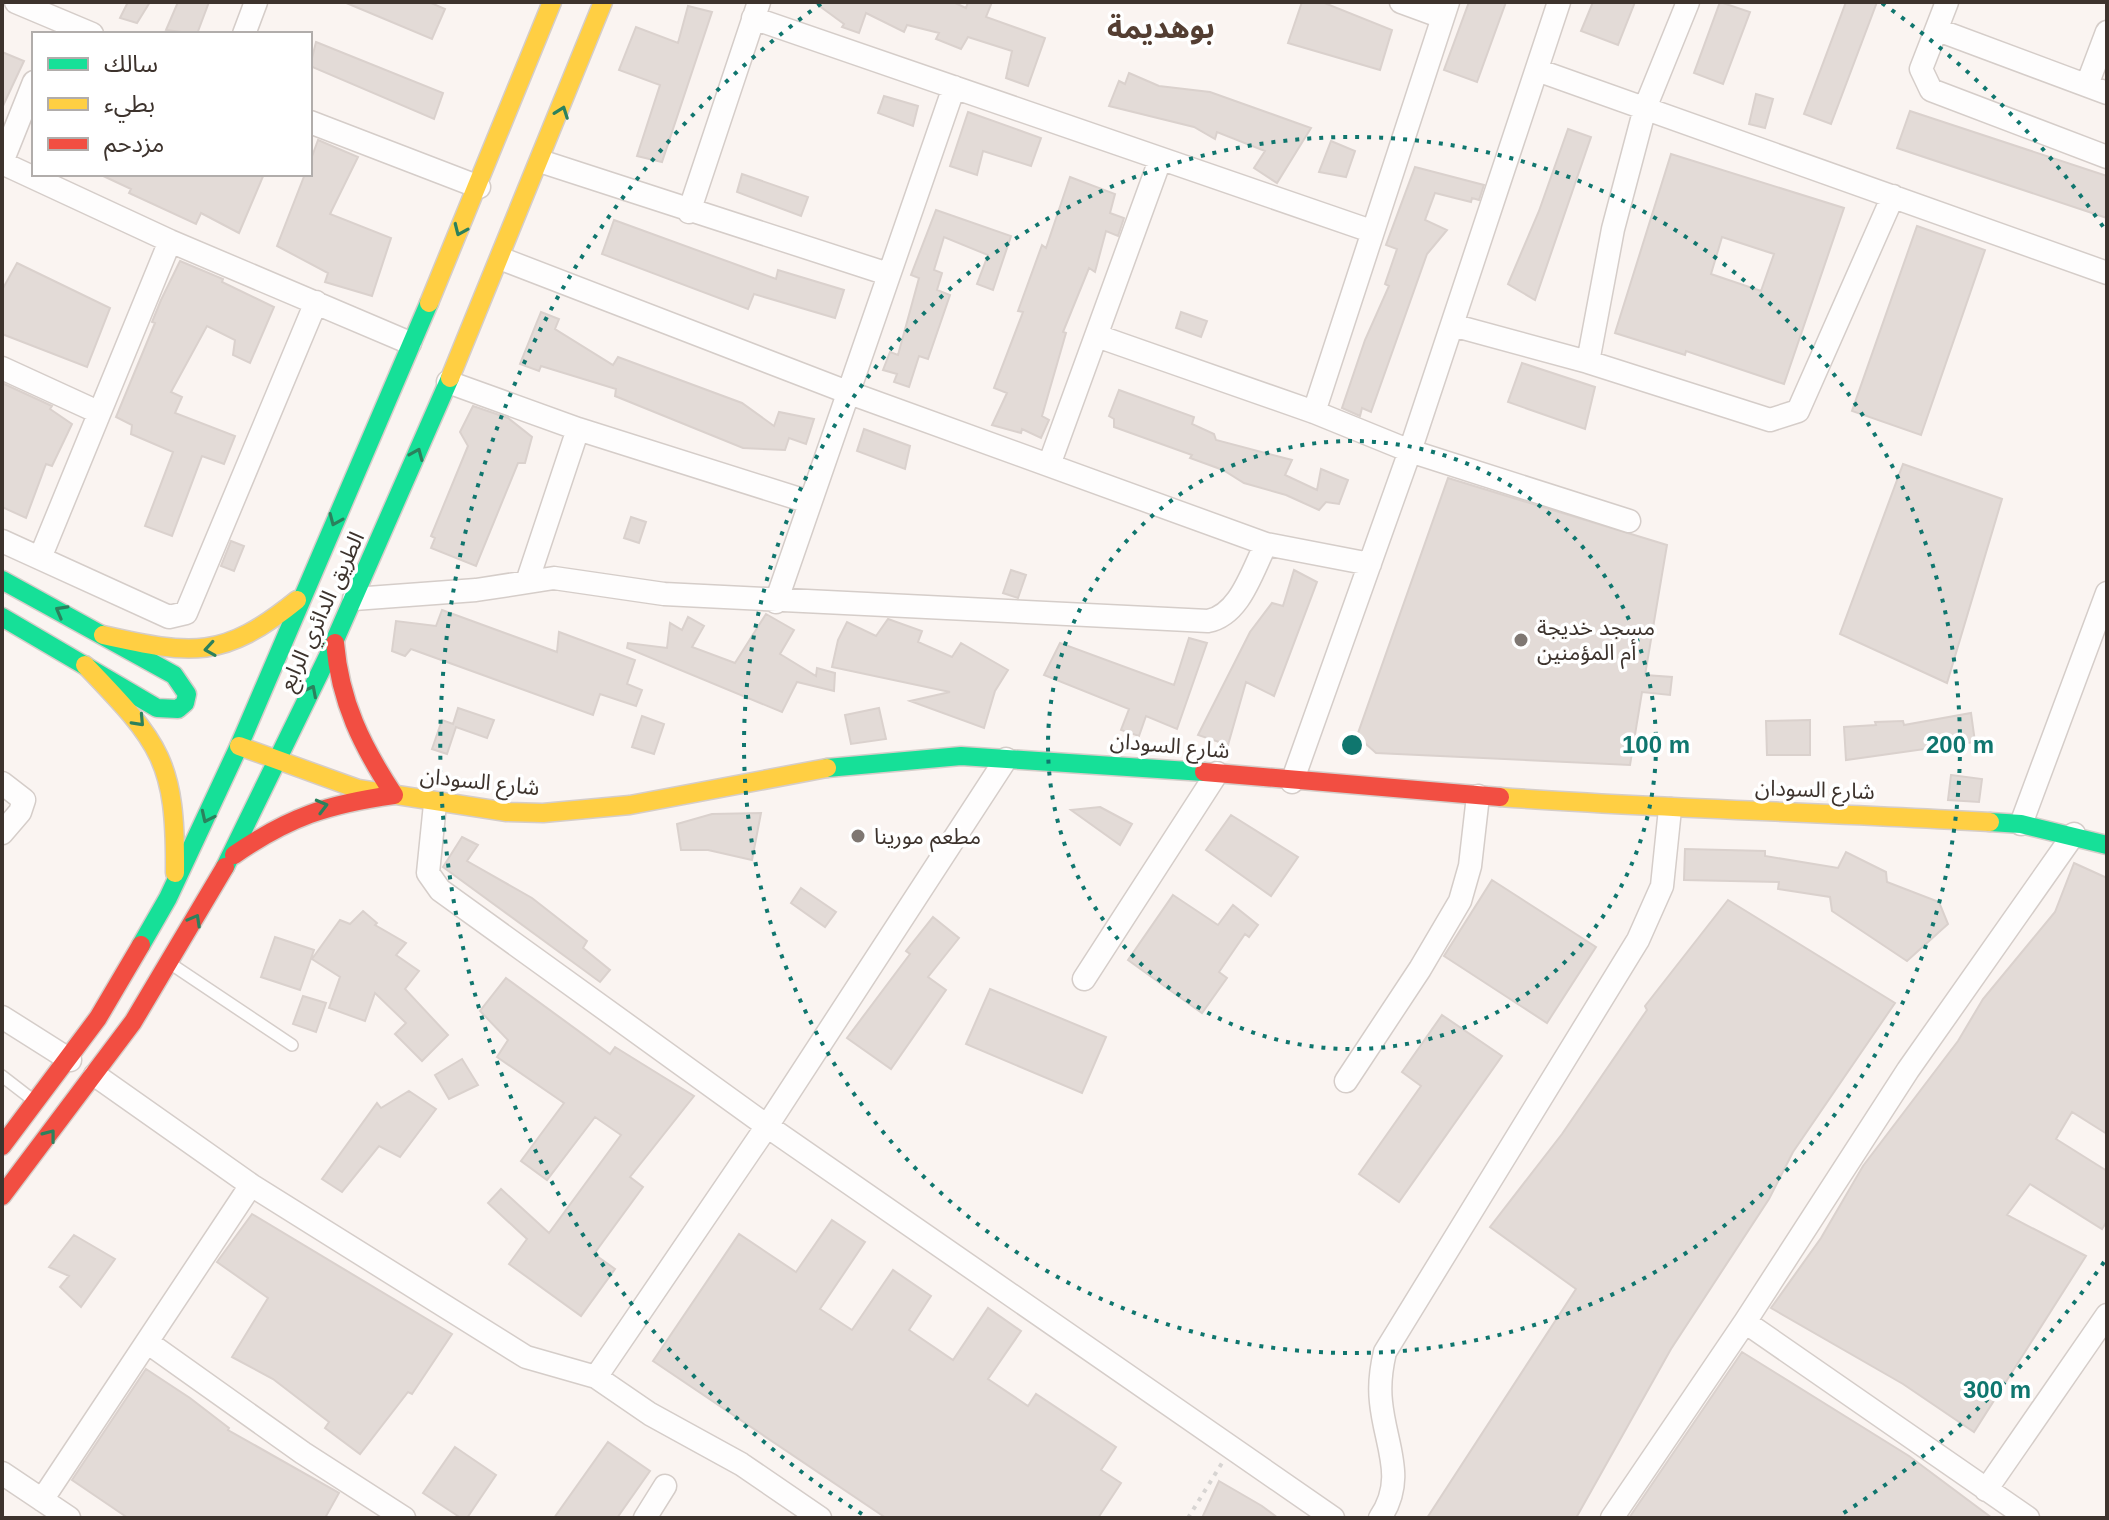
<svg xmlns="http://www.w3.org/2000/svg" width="2109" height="1520" font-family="Arial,'Noto Sans Arabic',sans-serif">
<rect width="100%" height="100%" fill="#faf4f1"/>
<path fill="#e3dbd7" stroke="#dad1cd" stroke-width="2" fill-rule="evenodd" d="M128 2H150L137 23 120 18Z
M178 2H209L197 34 166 30Z
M344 2H429L445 9 432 39Z
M814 2H953L966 8 968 2H992L986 17 1045 38 1028 86 1006 78 1012 51 968 37 961 49 936 39 939 33 907 25 904 32 866 13 859 33 842 27 844 24Z
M1302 2H1322L1392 30 1380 70 1288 43Z
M1469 2H1506L1477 82 1444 70Z
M1593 2H1635L1618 45 1581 31Z
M1720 2 1750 12 1723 84 1694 73Z
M1846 2H1877L1831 124 1804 114Z
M688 6 712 12 662 162 637 156 660 85 619 70 636 27 678 43Z
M316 42 443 93 434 119 310 66Z
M2 52 24 61 2 108Z
M1129 73 1159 86 1210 92 1311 128 1277 183 1254 168 1265 151 1217 132 1215 139 1194 127 1109 106 1119 81 1125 84Z
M1756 94 1773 99 1765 128 1749 124Z
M884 96 918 106 913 126 878 113Z
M1910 111 2107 176V218L1897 148Z
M968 112 1041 138 1031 166 983 151 977 175 950 166Z
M1568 129 1591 137 1535 300 1508 284 1539 211Z
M318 140 358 157 330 214 391 238 372 296 325 282 328 273 277 246 305 174H310V162Z
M1331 141 1355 151 1346 177 1319 172Z
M1671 154 1844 208 1784 384 1686 351 1685 355 1615 333ZM1722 237 1774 254 1761 291 1711 274Z
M1415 167 1484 185 1479 200 1472 198 1471 202 1435 193 1425 220 1447 230 1427 254 1371 412 1362 408 1360 416 1342 408 1365 340 1389 286 1385 284 1397 249 1386 245Z
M99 174H264L239 233 201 213 196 224 129 193 131 189Z
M742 174 808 197 801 216 737 192Z
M1070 177 1115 194 1110 213 1124 218 1118 236 1106 231 1095 272 1089 268 1063 332 1066 333 1042 416 1049 420 1041 438 1022 429 1021 433 992 425 1007 393 994 388 1023 312 1018 311 1042 245 1046 248Z
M936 210 1011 236 993 290 977 284 988 255 944 237 934 270 942 273 937 290 950 295 928 359 919 356 909 387 894 382 897 374 883 370 890 352 898 355 919 278 911 275Z
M614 220 776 279 778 270 844 290 835 318 754 294 748 309 602 254Z
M1917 226 1985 250 1921 435 1852 411Z
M180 261 223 279 222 282 274 307 250 363 233 355 235 340 207 326 171 392 182 397 175 413 235 436 224 464 202 456 172 536 145 526 173 452 131 434 132 425 116 417 155 323 152 322 161 300Z
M17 263 110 308 87 367 2 334V290Z
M541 312 559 319 555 329 613 365 618 357 742 403 774 426 779 412 814 419 806 444 789 438 785 450 743 448 615 396 616 389 541 366 539 371 520 364Z
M1181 312 1207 321 1201 337 1176 328Z
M1522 363 1595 387 1585 429 1508 402Z
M2 383 52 406 50 409 72 424 52 466 46 464 26 518 2 507Z
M1119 390 1194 417 1192 424 1214 434 1216 440 1292 460 1285 475 1317 490 1321 469 1348 480 1339 504 1326 502 1319 510 1286 495 1244 483 1223 470 1190 458 1192 455 1114 427V419L1109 416Z
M473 406 508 418 532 437 525 463H518L476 566 431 548 435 538 431 536 468 446 460 432Z
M864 429 910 446 905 469 857 451Z
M1903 464 2002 499 1947 683 1840 634Z
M1448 478 1667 545 1645 675 1672 677 1670 695 1642 692 1630 765 1376 753 1357 736Z
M631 517 646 522 639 543 624 538Z
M231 541 244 546 234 571 221 566Z
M1011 570 1026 575 1018 598 1003 593Z
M1294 570 1317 582 1274 696 1246 682 1228 745 1198 735 1250 632 1272 603 1283 606Z
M442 610 557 652 559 632 635 660 627 684 642 690 636 706 600 694 593 715 411 649 405 656 392 651 396 621 436 626Z
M766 614 794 630 780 654 816 676 817 668 835 673 834 691 797 682 782 712 627 648 628 643 667 648 670 623 682 630 688 617 704 626 692 647 735 663Z
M888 619 922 631 918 642 952 657 961 643 1008 670 995 691 984 728 910 701 950 692 832 667 838 640 847 622 876 636Z
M1189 638 1207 643 1177 729 1146 716 1139 736 1121 730 1129 709 1044 675 1060 643 1174 685Z
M458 708 494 720 487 738 456 727 447 754 432 749 442 720 453 724Z
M879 708 886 739 851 744 845 715Z
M1971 713 1975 742 1846 760 1844 727 1876 725 1875 722 1903 721 1904 725Z
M642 716 664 724 654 754 632 747Z
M1810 720V755H1767L1766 721Z
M1951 775 1982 779 1979 802 1948 800Z
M1100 807 1132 824 1120 845 1071 810Z
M761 813 752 860 708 850H681L677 824 712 814Z
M1231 815 1298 857 1271 896 1206 850Z
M462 837 478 845 467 861 532 898 587 941 583 948 610 970 600 982 443 867Z
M1685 849 1765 851V856L1838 868 1846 852 1886 872 1887 882 1939 902 1948 924 1907 961 1832 911 1830 897 1778 889 1779 882 1684 880Z
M2074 863 2107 878V1134L2072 1112 2056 1139 2107 1171V1221L2102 1229 2030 1184 2007 1215 2086 1256 1974 1432 1903 1384 1771 1308 1821 1238 1863 1166 1958 1041 1983 999 2055 912Z
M1492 880 1596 947 1547 1023 1444 956Z
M801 888 836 912 825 927 791 903Z
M1173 895 1218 925 1233 905 1258 925 1249 937 1245 934 1219 972 1227 978 1202 1013 1128 960Z
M1728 900 1895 1003 1793 1152 1769 1199 1671 1349 1576 1518H1427L1576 1289 1490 1227 1562 1134 1647 1010 1645 1006Z
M363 911 377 923 375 925 406 943 396 955 419 971 405 989 448 1035 422 1061 395 1034 406 1023 375 993 365 1021 329 1008 340 977 312 959 340 920 350 924Z
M933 917 959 938 928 977 946 990 891 1069 847 1038 910 954 906 951Z
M275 937 314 950 300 990 261 977Z
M506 978 610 1054 615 1047 694 1096 630 1177 643 1187 594 1254 615 1269 581 1316 509 1264 527 1239 488 1203 501 1189 549 1233 621 1135 595 1117 547 1180 521 1161 564 1103 497 1057 508 1040 480 1011Z
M990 989 1106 1037 1082 1093 966 1044Z
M303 996 326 1003 316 1032 293 1024Z
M1442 1015 1502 1056 1399 1202 1359 1174 1421 1086 1402 1072Z
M462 1059 478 1085 449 1099 435 1075Z
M409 1091 436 1109 400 1157 379 1146 342 1192 322 1179 377 1103 381 1108Z
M252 1214 452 1334 412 1394 408 1392 360 1454 325 1428 329 1422 273 1379 232 1357 268 1298 217 1262Z
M832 1220 865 1242 820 1309 852 1330 893 1270 931 1296 909 1330 953 1360 988 1308 1021 1331 988 1379 1028 1406 1036 1394 1116 1447 1101 1470 1121 1483 1098 1518H886L653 1361 739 1234 796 1272Z
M74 1235 115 1259 81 1307 60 1287 69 1276 49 1267Z
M1742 1352 1909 1456 1992 1518H1629Z
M146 1369 190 1398 229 1428 228 1430 339 1493 325 1518H128L72 1480Z
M608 1442 650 1471 617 1518H554Z
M455 1447 496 1475 467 1518H461L423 1493Z
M1219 1481 1262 1506 1278 1518H1202Z"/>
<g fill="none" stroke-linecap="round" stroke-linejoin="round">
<g stroke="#d5cdc9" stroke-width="14">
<path id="lane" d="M174 966 292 1045
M2 1076 33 1100"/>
</g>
<g stroke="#d5cdc9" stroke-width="25">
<path id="street" d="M16 2 92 34
M1401 2 1442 17
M1947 2 1921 69 1931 90 2107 157
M753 18 1371 231
M1938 30 2107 93
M244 34 256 2
M1537 70 2107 273
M2087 85 2107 32
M310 122 479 187
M2 162 34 82
M543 162 888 274
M2 163 170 241 410 343
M689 212 759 2
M502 259 847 392 1266 544 1370 564
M1452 325 1588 362 1770 420 1798 411 1893 196
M1097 336 1314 412 1410 451 1629 521
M1588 362 1613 229 1645 108 1688 2
M2 368 98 412
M448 382 578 429 809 502
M1314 412 1448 2
M1049 465 1160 160
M2 541 169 617 186 613 316 302
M40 558 170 241
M527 582 578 429
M354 599 476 590 554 578 664 594 1208 621C1240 615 1252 571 1266 544
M776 602 954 87
M1292 782 1410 451 1559 2
M2 783 24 800 20 812 2 833
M435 804 428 873 440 890 767 1126 1333 1518
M2021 824 2107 593
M1084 979 1217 773
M2 1017 70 1060
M95 1075 251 1185 526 1357 596 1377 650 1414 741 1464 820 1518
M1346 1081 1420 969 1460 901 1470 866 1478 796
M1745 1322 2028 1518
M147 1342 303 1453 404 1518
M596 1377 767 1126 1006 759
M2 1473 69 1518
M1986 1490 2107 1315
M42 1500 251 1185
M645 1518 665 1486
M1380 1518C1407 1478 1385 1445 1381 1402 1379 1385 1381 1369 1385 1352L1638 940 1662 886 1670 809
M1612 1518 1745 1322 1908 1070 2074 834"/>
</g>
<g stroke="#d5cdc9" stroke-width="21">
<path id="fast" d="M2 580 174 675 187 694 185 703 178 709 157 708 2 617
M827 768 961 756 1204 772
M1990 822 2021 824 2107 845
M225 867 327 658 450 378
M141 945 168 898 239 746 429 303"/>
</g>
<g stroke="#d5cdc9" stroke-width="21">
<path id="slow" d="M429 303 552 2
M450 378 603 2
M103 635C192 655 223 660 297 600
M85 665C161 744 176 761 175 873
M239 746 358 789 507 812 543 813 630 805 827 768
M1500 797C1663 809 1827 812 1990 822"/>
</g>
<g stroke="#d5cdc9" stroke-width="21">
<path id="jam" d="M1204 772 1500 797
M234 855C289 817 328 804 394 795 362 746 340 702 335 643
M2 1146 98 1018 141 945
M2 1196 133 1022 225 867"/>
</g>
<path stroke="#d7d4d2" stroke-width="4" stroke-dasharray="4 6" stroke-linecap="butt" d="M1188 1518 1222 1463"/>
<use href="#lane" stroke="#fefdfd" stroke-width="11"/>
<use href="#street" stroke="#fefdfd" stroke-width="22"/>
<use href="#fast" stroke="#16e098" stroke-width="18"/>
<use href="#slow" stroke="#ffcf43" stroke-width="18"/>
<use href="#jam" stroke="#f24e42" stroke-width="18"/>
</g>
<defs><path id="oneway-chevron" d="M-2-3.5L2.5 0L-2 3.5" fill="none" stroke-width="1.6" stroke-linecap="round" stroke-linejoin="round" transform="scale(2)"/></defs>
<g stroke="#2b815d">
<use href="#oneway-chevron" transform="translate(562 112) rotate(-70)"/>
<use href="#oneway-chevron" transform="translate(460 230) rotate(114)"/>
<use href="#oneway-chevron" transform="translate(417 454) rotate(-67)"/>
<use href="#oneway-chevron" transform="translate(335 520) rotate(113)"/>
<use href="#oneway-chevron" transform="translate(61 611) rotate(-151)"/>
<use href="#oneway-chevron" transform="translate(210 649) rotate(171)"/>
<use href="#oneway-chevron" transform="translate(311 691) rotate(-63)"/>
<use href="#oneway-chevron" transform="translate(139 721) rotate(47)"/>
<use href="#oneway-chevron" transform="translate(322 806) rotate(-15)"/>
<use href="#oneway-chevron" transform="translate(207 817) rotate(115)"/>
<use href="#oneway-chevron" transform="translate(195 920) rotate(-61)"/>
<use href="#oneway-chevron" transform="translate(50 1135) rotate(-52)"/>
</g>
<g fill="none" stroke="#0f766e" stroke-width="4" stroke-dasharray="4 8">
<circle cx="1352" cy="745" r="304"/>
<circle cx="1352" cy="745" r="608"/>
<path d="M2104 1262A912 912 0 0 1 1842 1514M862 1514A912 912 0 0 1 822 3M1882 3A912 912 0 0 1 2104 228"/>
</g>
<g fill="#7f7772" stroke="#fff" stroke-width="3">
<circle cx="1521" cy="640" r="8"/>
<circle cx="858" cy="836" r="8"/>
</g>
<g text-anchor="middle" stroke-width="7" stroke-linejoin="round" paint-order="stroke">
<g font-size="22" fill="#3d332d" stroke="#fff">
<text transform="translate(321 611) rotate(-65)" y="8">الطريق الدائري الرابع</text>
<text transform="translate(1170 745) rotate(5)" y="8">شارع السودان</text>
<text transform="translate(480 781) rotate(6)" y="8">شارع السودان</text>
<text transform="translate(1815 789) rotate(2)" y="8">شارع السودان</text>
</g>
<g font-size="22" fill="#3d332d" stroke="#fff" text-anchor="start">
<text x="1537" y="635">مسجد خديجة<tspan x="1537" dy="25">أم المؤمنين</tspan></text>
<text x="874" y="844">مطعم مورينا</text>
</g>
<g font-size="30" font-weight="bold" fill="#543e32" stroke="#fff">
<text x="1161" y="38">بوهديمة</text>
</g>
</g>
<circle cx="1352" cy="745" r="12" fill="#0f766e" stroke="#fff" stroke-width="4"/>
<g font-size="24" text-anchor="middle" font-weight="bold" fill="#0f766e" stroke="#fff" stroke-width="7" stroke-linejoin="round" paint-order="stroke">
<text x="1656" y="753">100 m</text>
<text x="1960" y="753">200 m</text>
<text x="1997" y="1398">300 m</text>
</g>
<rect width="2109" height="1520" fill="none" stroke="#3d332d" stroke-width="8"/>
<rect x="32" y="32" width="280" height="144" fill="#ffffff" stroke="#b1adab" stroke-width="2"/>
<rect x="48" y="58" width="40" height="12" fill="#16e098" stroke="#b1adab" stroke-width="2"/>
<text x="104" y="72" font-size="24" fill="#3d332d">سالك</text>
<rect x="48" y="98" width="40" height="12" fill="#ffcf43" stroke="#b1adab" stroke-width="2"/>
<text x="104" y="112" font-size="24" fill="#3d332d">بطيء</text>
<rect x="48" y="138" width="40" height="12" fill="#f24e42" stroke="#b1adab" stroke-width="2"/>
<text x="104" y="152" font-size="24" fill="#3d332d">مزدحم</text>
</svg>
